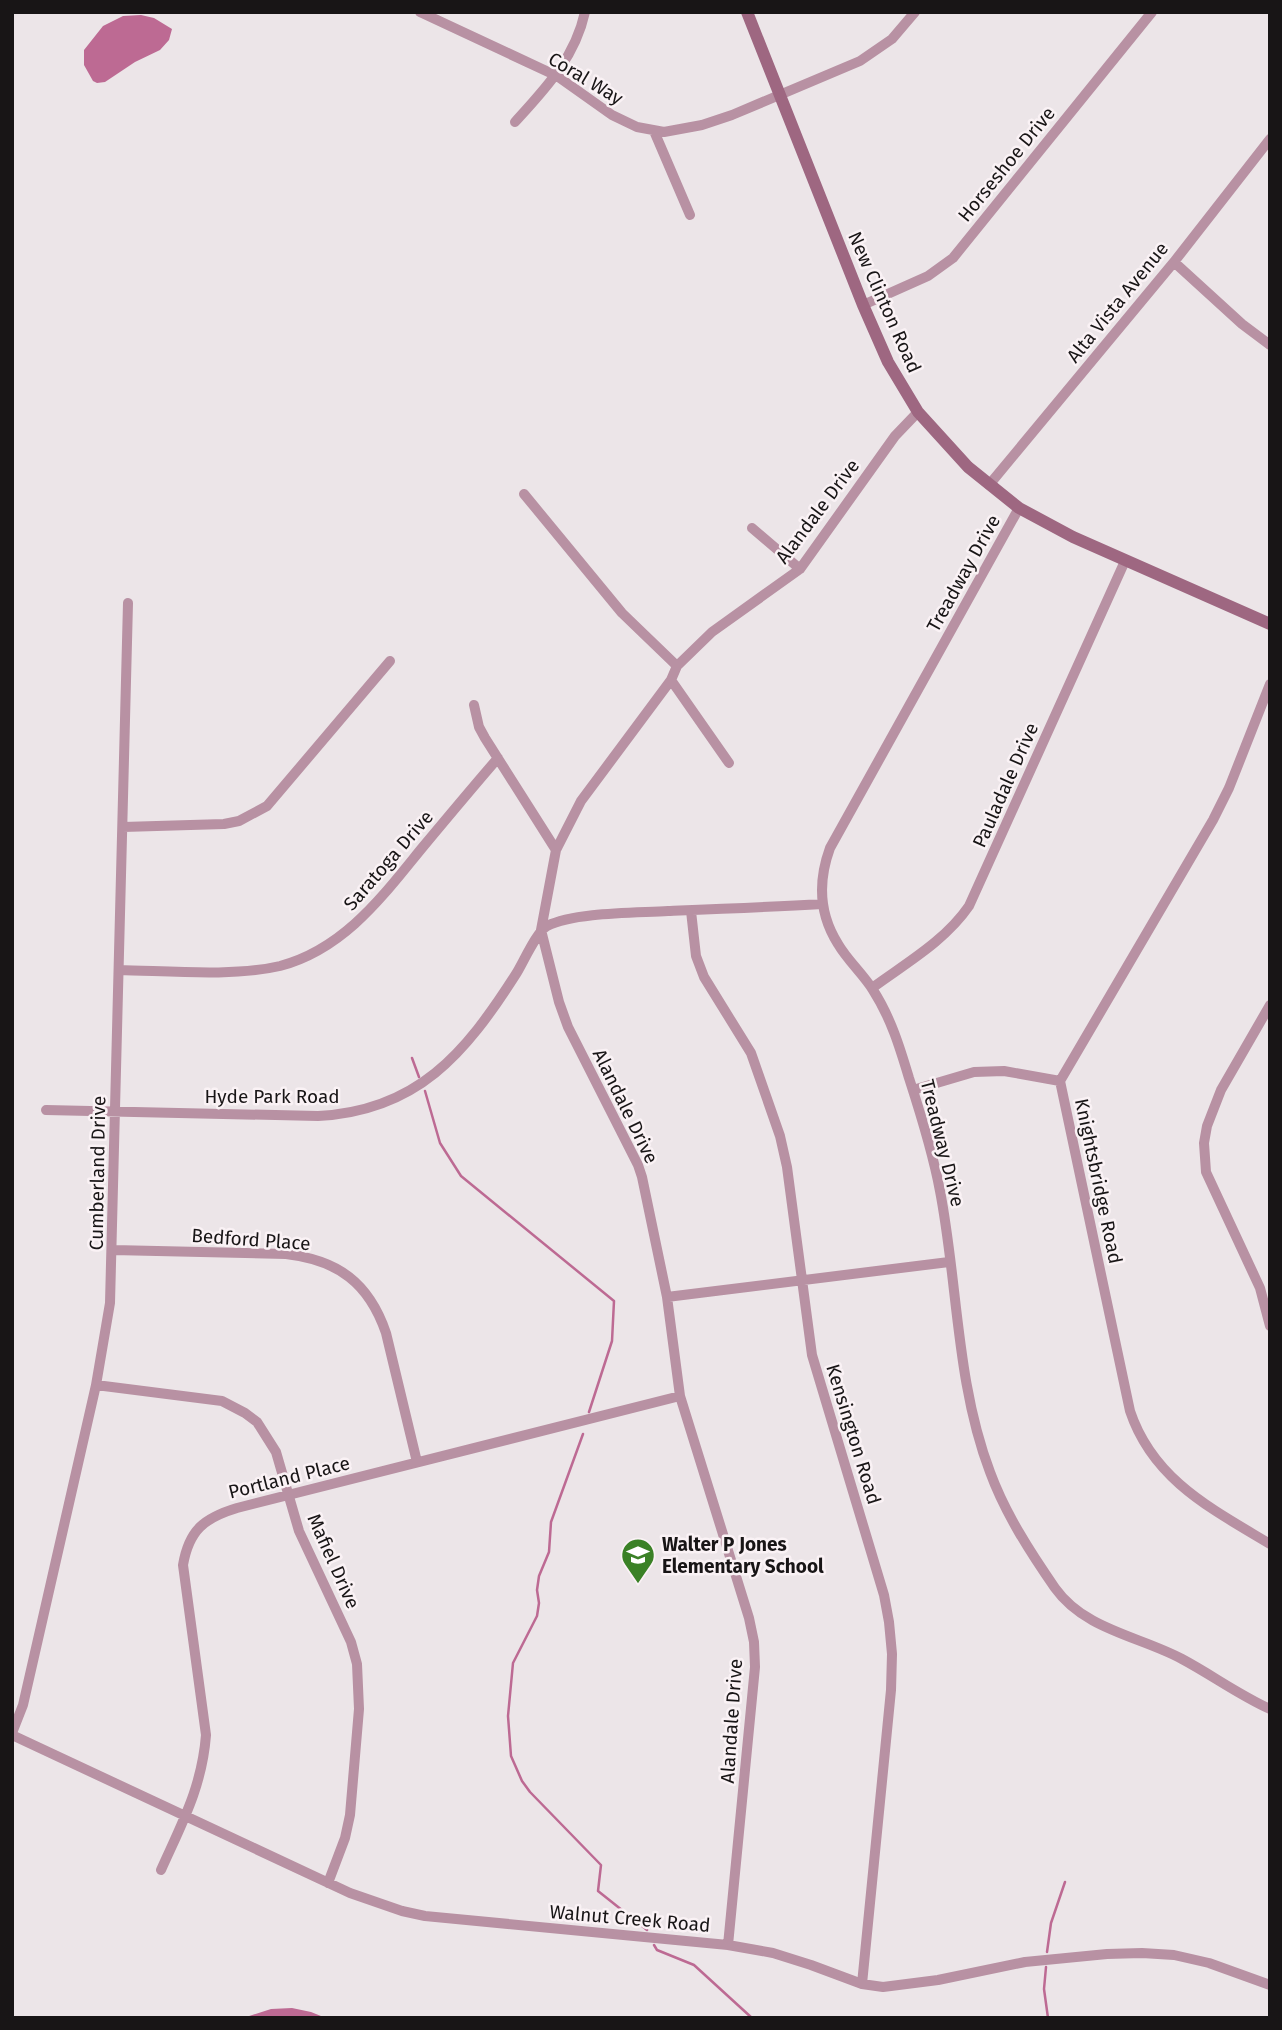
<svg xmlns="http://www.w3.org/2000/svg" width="1282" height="2030" font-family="'Fira Sans',sans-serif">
<rect width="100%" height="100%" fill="#ece5e8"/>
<path fill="#bd6a93" d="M141 15 154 18 172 29 169 40 160 50 135 62 105 82 97 83 93 81 84 65V50L103 26 123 16Z
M292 2008 311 2012 326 2018H243L271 2009Z"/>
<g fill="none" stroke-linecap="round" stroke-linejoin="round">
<path stroke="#bd6a93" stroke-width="2.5" d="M412 1058 419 1077
M425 1091 440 1143 461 1176 614 1301 612 1341 589 1412
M583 1434 551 1522 549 1552 539 1576 537 1590 539 1603 537 1616 513 1663 508 1716 511 1756 522 1781 530 1792 601 1865 598 1891 647 1930
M654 1945 657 1950 694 1965 752 2018
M1047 1952 1051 1923 1065 1882
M1046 1967 1044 1989 1048 2018"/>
<path stroke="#b891a3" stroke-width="10" d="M420 12 557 76 612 115 637 127 664 132 702 125 732 115 860 61 892 39 915 12
M515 122C545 89 575 58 585 12
M654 131 690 215
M1174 262 1242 324 1270 345
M863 305 928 276 953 258 1152 12
M989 485 1174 262 1270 139
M524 494 622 613 677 666
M1019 508 830 848C818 881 819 914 838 944 848 961 863 974 873 990 891 1018 900 1048 909 1078 921 1115 933 1153 940 1191 958 1284 956 1383 990 1472 1005 1513 1030 1552 1055 1588 1085 1630 1139 1636 1182 1659 1212 1675 1239 1695 1270 1709
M752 528 800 569
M671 680 729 763
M1270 684 1229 788 1213 820 1060 1081 1130 1411C1153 1480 1212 1509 1270 1544
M474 705 479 727 485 738 556 850
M123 827 224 824 239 821 267 806 390 661
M691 911 696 956 704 977 751 1053 780 1136 787 1167 812 1355 884 1595 889 1622 892 1654 891 1690 862 1984
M119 970C169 971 233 977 280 966 344 949 382 897 422 848 447 818 472 788 498 758
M872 988C906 963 945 941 969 906L1125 561
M1270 1005 1221 1090 1207 1126 1204 1143 1206 1172 1260 1288 1270 1326
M913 1090 974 1072 1004 1071 1060 1081
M46 1110 318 1116C417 1111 465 1054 516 974 523 963 537 931 547 926 575 912 636 913 668 911 719 909 771 907 822 904
M113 1250 286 1254C338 1260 369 1283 386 1333L417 1462
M667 1297 949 1262
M96 1385 222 1401 245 1413 257 1422 276 1452 299 1531 351 1642 357 1664 359 1709 350 1815 345 1838 328 1883
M12 1733 23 1705 96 1385 110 1303 128 603
M12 1735 350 1893 402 1911 425 1916 728 1945 773 1953 811 1965 862 1984 883 1987 938 1980 1025 1962 1107 1954 1142 1953 1174 1955 1209 1963 1270 1985
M161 1870C182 1823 202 1787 206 1735L183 1565C189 1530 204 1518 237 1508L680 1396
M728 1945 755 1667 754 1642 749 1618 680 1396 667 1297 642 1177 638 1165 568 1027 559 1002 541 930 556 850 581 801 671 680 677 666 712 632 800 569 895 436 918 412"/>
<path stroke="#9e6781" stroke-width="12" d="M747 12 863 305 888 362 918 412 968 467 1019 508 1073 537 1270 624"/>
</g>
<defs>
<g id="school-pin" transform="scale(1.75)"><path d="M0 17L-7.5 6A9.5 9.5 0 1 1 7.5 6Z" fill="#3a8126" stroke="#faf2f5"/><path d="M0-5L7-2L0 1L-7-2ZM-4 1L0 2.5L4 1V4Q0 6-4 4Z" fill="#fff"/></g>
</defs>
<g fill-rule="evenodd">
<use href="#school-pin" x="638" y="1555"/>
</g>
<g text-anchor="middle" stroke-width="5" stroke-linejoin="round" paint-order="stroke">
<g font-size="19" fill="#181516" stroke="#faf2f5">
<text transform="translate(586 78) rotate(31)" y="7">Coral Way</text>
<text transform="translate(1006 164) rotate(-51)" y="7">Horseshoe Drive</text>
<text transform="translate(885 302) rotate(66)" y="7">New Clinton Road</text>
<text transform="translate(1117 302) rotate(-51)" y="7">Alta Vista Avenue</text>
<text transform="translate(817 511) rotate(-53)" y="7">Alandale Drive</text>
<text transform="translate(963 573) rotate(-61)" y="7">Treadway Drive</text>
<text transform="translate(1005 785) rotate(-66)" y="7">Pauladale Drive</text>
<text transform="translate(388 860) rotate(-49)" y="7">Saratoga Drive</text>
<text x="272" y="1103">Hyde Park Road</text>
<text transform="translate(626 1106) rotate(64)" y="7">Alandale Drive</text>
<text transform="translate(943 1143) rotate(76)" y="7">Treadway Drive</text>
<text transform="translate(97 1173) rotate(-89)" y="7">Cumberland Drive</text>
<text transform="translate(1099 1181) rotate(78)" y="7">Knightsbridge Road</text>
<text transform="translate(251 1239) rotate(4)" y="7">Bedford Place</text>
<text transform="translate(854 1434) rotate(73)" y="7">Kensington Road</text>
<text transform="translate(289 1477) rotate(-14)" y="7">Portland Place</text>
<text transform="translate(334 1561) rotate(66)" y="7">Mafiel Drive</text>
<text transform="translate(731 1721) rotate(-86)" y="7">Alandale Drive</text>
<text transform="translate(630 1918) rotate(5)" y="7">Walnut Creek Road</text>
</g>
<g font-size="19" font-weight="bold" fill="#181516" stroke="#faf2f5" text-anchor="start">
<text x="662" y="1551">Walter P Jones<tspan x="662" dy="22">Elementary School</tspan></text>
</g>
</g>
<rect width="1282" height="2030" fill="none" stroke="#181516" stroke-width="28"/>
</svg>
